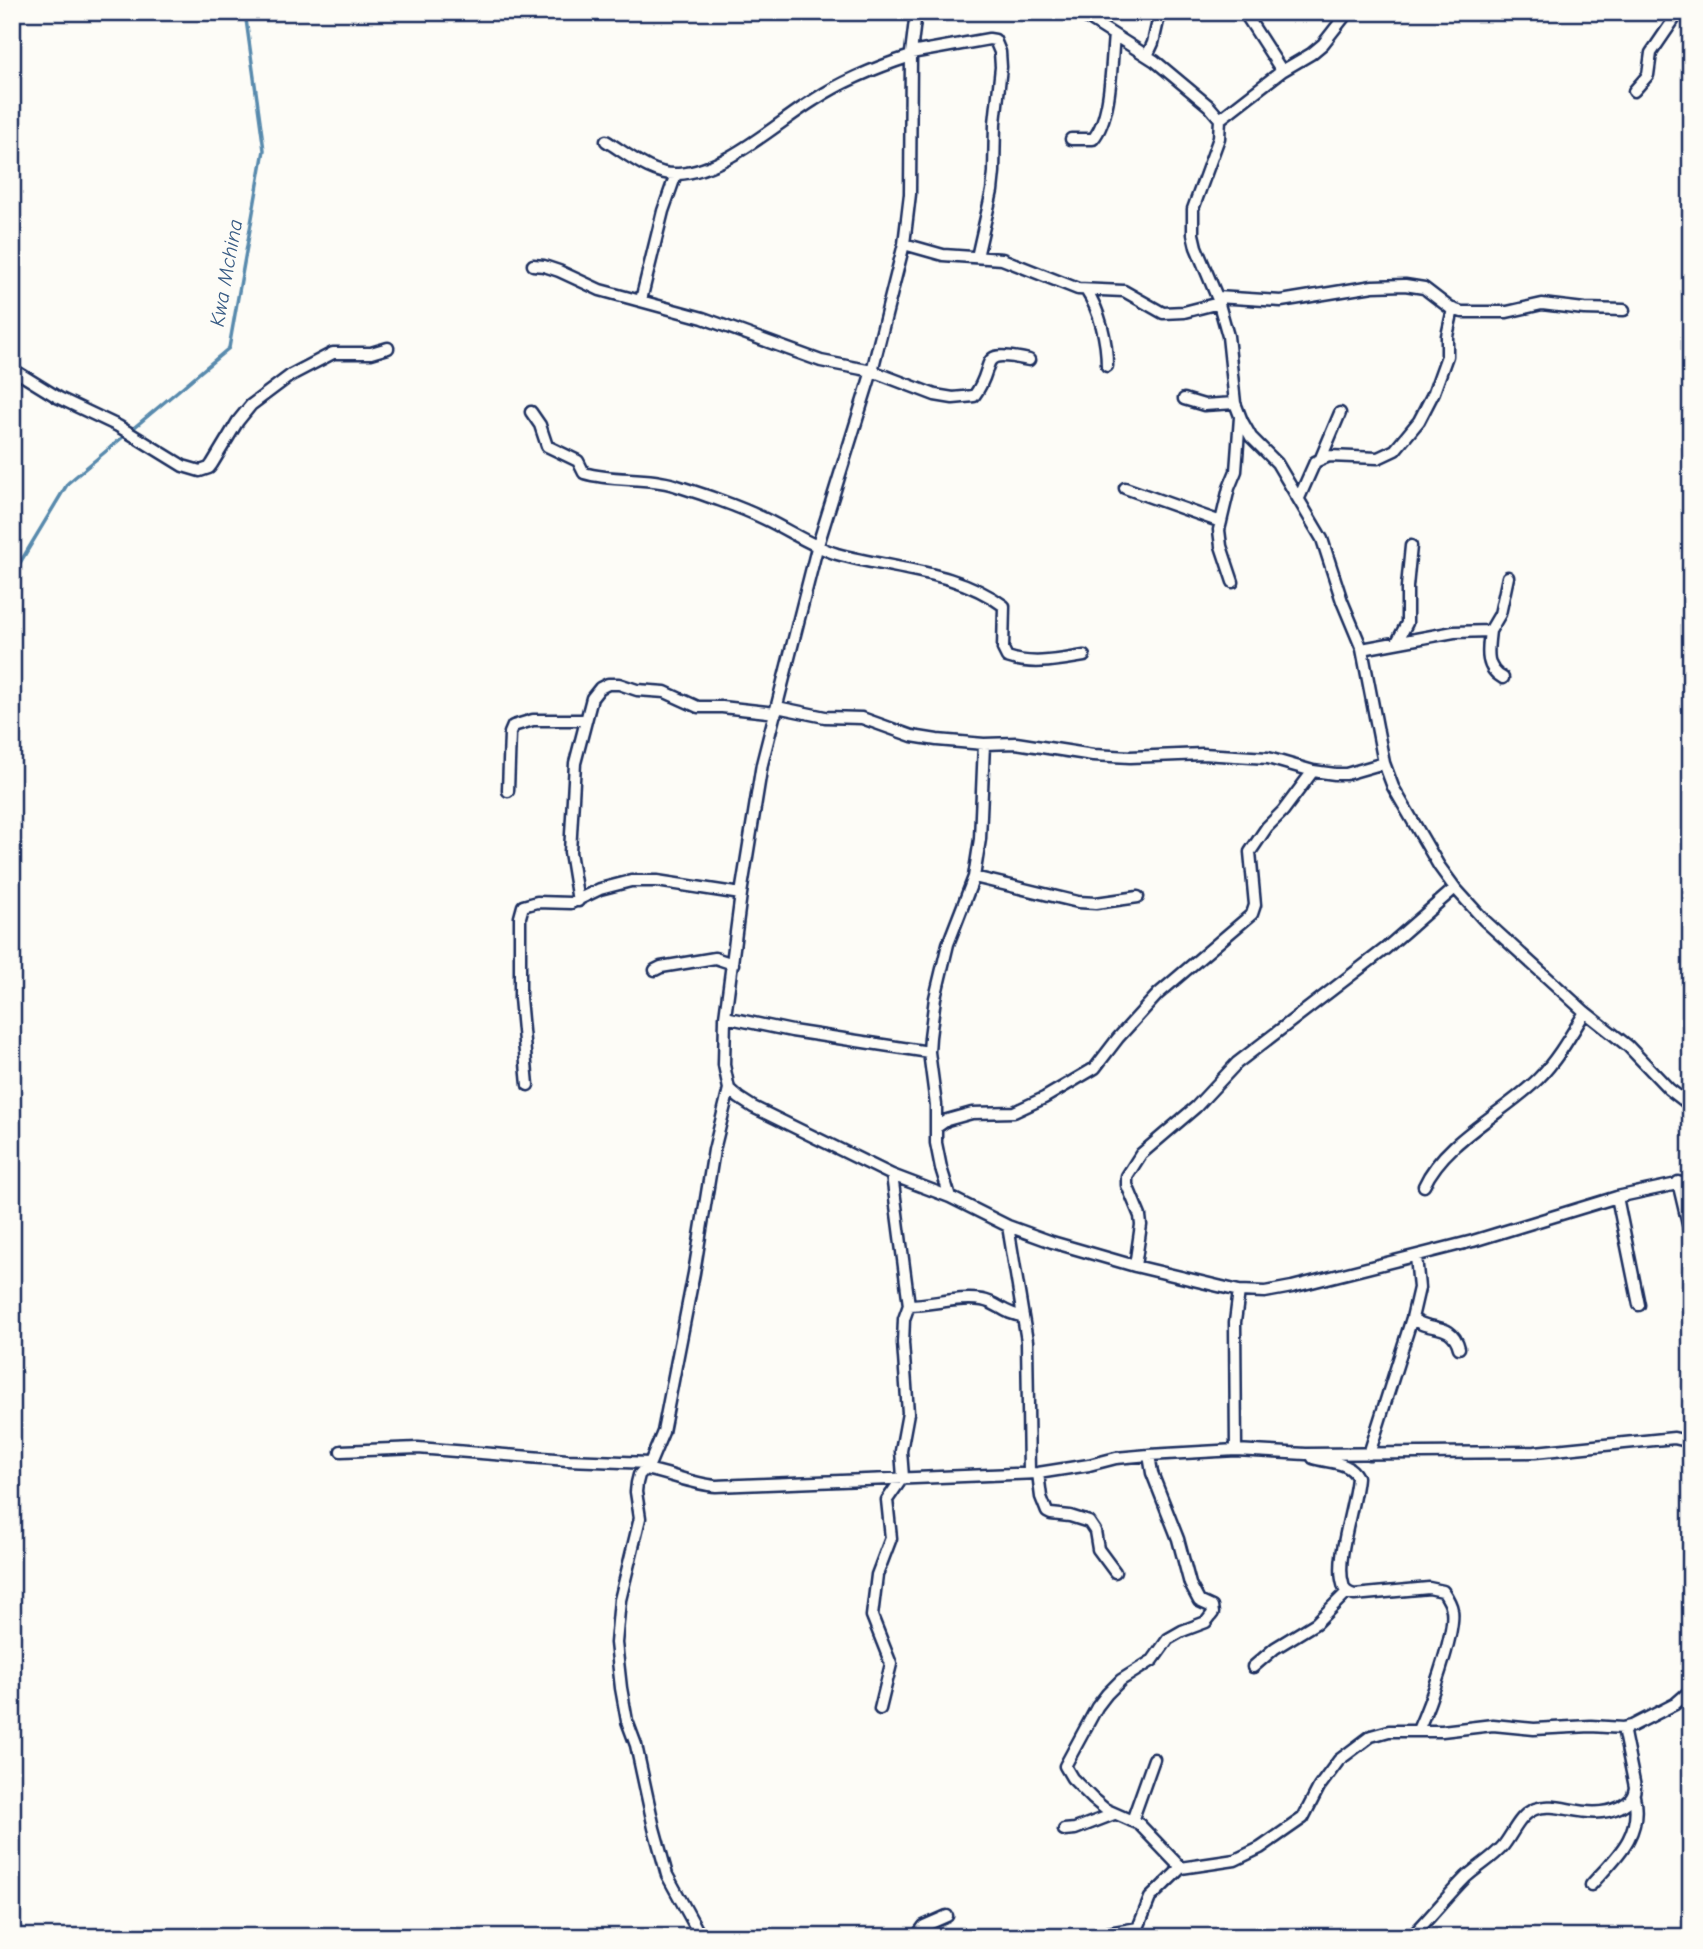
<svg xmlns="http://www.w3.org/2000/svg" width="1703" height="1949" font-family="'Comic Neue',sans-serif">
<rect width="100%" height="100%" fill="#fdfcf7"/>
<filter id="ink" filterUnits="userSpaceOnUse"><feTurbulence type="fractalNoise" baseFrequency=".0143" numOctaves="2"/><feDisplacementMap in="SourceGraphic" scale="14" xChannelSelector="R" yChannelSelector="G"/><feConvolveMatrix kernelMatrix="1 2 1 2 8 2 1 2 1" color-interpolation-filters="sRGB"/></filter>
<g filter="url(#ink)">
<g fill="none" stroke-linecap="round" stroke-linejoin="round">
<path stroke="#588aad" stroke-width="3.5" d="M12 576 68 483 229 348 264 150 245 12"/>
<g stroke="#1b2f5e" stroke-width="15">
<path id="minor" d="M916 12 911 53 910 194 904 244 872 371 817 548 762 764 741 894 725 1017 724 1065 729 1089 739 1098 753 1107 892 1175 950 1197 1008 1226 1052 1242 1135 1266 1239 1291 1265 1292 1292 1287 1473 1241 1617 1197 1691 1181
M1078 12 1155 61 1209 106 1220 119 1219 138 1193 209V234L1196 247 1217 297 1228 336 1235 403 1242 421 1251 437 1277 463 1322 539 1342 601 1362 649 1384 763 1393 787 1439 866 1455 888 1484 920 1585 1012 1628 1046 1669 1089 1691 1106
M1244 12 1282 71
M911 53 989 39 995 40 1000 52 1001 67 995 123 994 172 992 191 977 257
M1147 56 1153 43 1160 12
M1634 91 1648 75 1651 53 1679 12
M1220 119 1282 71 1311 54 1323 44 1348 12
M1071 139H1093C1112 117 1111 63 1114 35
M606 141C626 153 653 176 678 174 726 171 775 124 814 100 844 80 877 67 911 56
M904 244 943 255 1002 259 1078 289 1124 291 1163 313 1184 312 1219 303
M533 265 544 266 559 271 600 290 703 318 821 361 872 371 935 395 953 398 974 396C998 364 974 348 1029 360
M1086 290C1100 311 1107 340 1107 366
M1217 297 1281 301 1373 286 1405 285 1424 288 1450 308 1462 312H1507L1542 304 1584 309 1624 310
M641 300 663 211 676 174
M12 369 59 398 118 426 183 466 200 471 209 468 212 464 238 421 251 405 291 375 333 353H371L388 348
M1184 399 1204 405 1235 403
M531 412 540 425 547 446 578 461 584 473C614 482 645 476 674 485 705 495 736 505 765 519 790 531 811 546 837 554 894 570 956 570 1004 606L1003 649 1007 657C1032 666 1059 660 1084 656
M1321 458 1340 413
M1125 488 1221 522
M1299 498 1315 462 1329 456 1378 458 1395 450 1419 421 1434 392 1447 356V336L1453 309
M1233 582 1221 546 1219 530 1229 488 1236 471 1240 417
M1490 631C1488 649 1484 668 1503 678
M1397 642 1407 623V587L1411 546
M1362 649 1454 632 1490 631 1500 614 1508 577
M777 707 825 717 862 718 912 736 937 740 984 744 1016 743 1093 755 1130 757 1203 754 1268 758 1313 771 1335 774H1346L1384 763
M508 791 510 733 513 726 533 720H586
M974 877 1078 902 1096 903 1138 897
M578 901 570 852 575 763 592 698 600 688 608 684H619L637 690 665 692 698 707H722L776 713
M655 970 661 967 715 958 733 964
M725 1017 792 1031 929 1052
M528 1085 520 998V917L523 906 537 902 571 903 600 889 631 881H657L741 894
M937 1127 947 1120 972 1113 1014 1112 1044 1098 1095 1068 1118 1038 1158 994 1252 914 1255 905 1250 852 1267 827 1283 811 1313 771
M1678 1182 1691 1237
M1424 1186C1445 1140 1504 1113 1538 1079 1557 1060 1571 1035 1585 1012
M950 1197 941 1168 936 1143V1105L929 1052 930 1037 935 998 948 944 974 877 980 839 984 744
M1617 1197 1639 1305
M1008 1226 1027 1341 1029 1473
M1135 1266 1141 1225 1140 1216 1127 1185V1176L1141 1154 1196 1107 1237 1063 1385 949 1455 888
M909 1305C932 1305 959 1296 982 1300 999 1303 1003 1314 1023 1316
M1412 1318C1428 1333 1452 1320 1459 1348
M1236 1450 1235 1322 1239 1291
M341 1451 418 1448 567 1460 650 1463
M1369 1454 1412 1318 1419 1288 1416 1256
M1149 1455 1152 1473 1178 1539 1190 1584 1199 1601 1212 1607 1213 1613 1206 1622 1182 1631 1168 1639 1153 1660 1121 1680 1107 1694 1097 1707 1065 1766 1072 1778 1093 1799 1105 1809 1139 1824 1181 1868
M1313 1458C1329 1463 1349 1461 1357 1477 1355 1506 1335 1558 1343 1584 1344 1591 1348 1593 1354 1595L1429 1588 1443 1591C1447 1597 1451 1603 1452 1610 1456 1633 1428 1708 1418 1730
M645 1469C669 1473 692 1484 716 1486L1038 1473 1089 1465 1116 1458 1149 1455 1236 1450 1306 1454 1535 1452 1674 1438 1691 1442
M1038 1473 1041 1497 1047 1512 1051 1514 1070 1516 1089 1522 1095 1531 1098 1549 1115 1572
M1253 1667 1275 1648 1316 1623 1347 1592
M880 1709 891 1664 872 1616 877 1575 891 1538 887 1500 903 1477 901 1451 908 1413 903 1343 904 1319 909 1305 892 1175
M1132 1821 1154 1759
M1064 1830 1075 1829 1114 1814
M1591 1885C1615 1858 1643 1836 1634 1796
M701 1937 667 1875 654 1828 636 1745 627 1721 621 1688 616 1643 620 1600 640 1518 636 1492 637 1483 639 1475 650 1463 663 1432 694 1273 714 1150 729 1089
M916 1937 924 1926 947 1916
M1085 1937 1138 1928 1150 1898 1181 1868 1235 1860 1260 1848 1303 1818 1319 1787 1339 1760 1371 1736 1389 1731H1442L1493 1725 1534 1729 1591 1726 1623 1728 1632 1726 1675 1704 1691 1690
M1411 1937C1430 1918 1447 1896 1466 1877 1478 1866 1493 1858 1503 1846 1513 1834 1519 1815 1535 1809 1558 1800 1588 1822 1620 1807 1629 1802 1634 1798 1635 1787L1623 1728"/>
</g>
<use href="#minor" stroke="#fdfcf7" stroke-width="10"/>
</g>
</g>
<g text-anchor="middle" stroke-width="6" stroke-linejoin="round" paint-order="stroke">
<g font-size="21" font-style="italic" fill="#395c85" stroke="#fdfcf7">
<text transform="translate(226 273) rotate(-80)" y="7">Kwa Mchina</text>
</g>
</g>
<rect width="1703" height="1949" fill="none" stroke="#fdfcf7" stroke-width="42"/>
<rect x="21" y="21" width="1661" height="1907" fill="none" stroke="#1b2f5e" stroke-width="2.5" filter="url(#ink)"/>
</svg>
